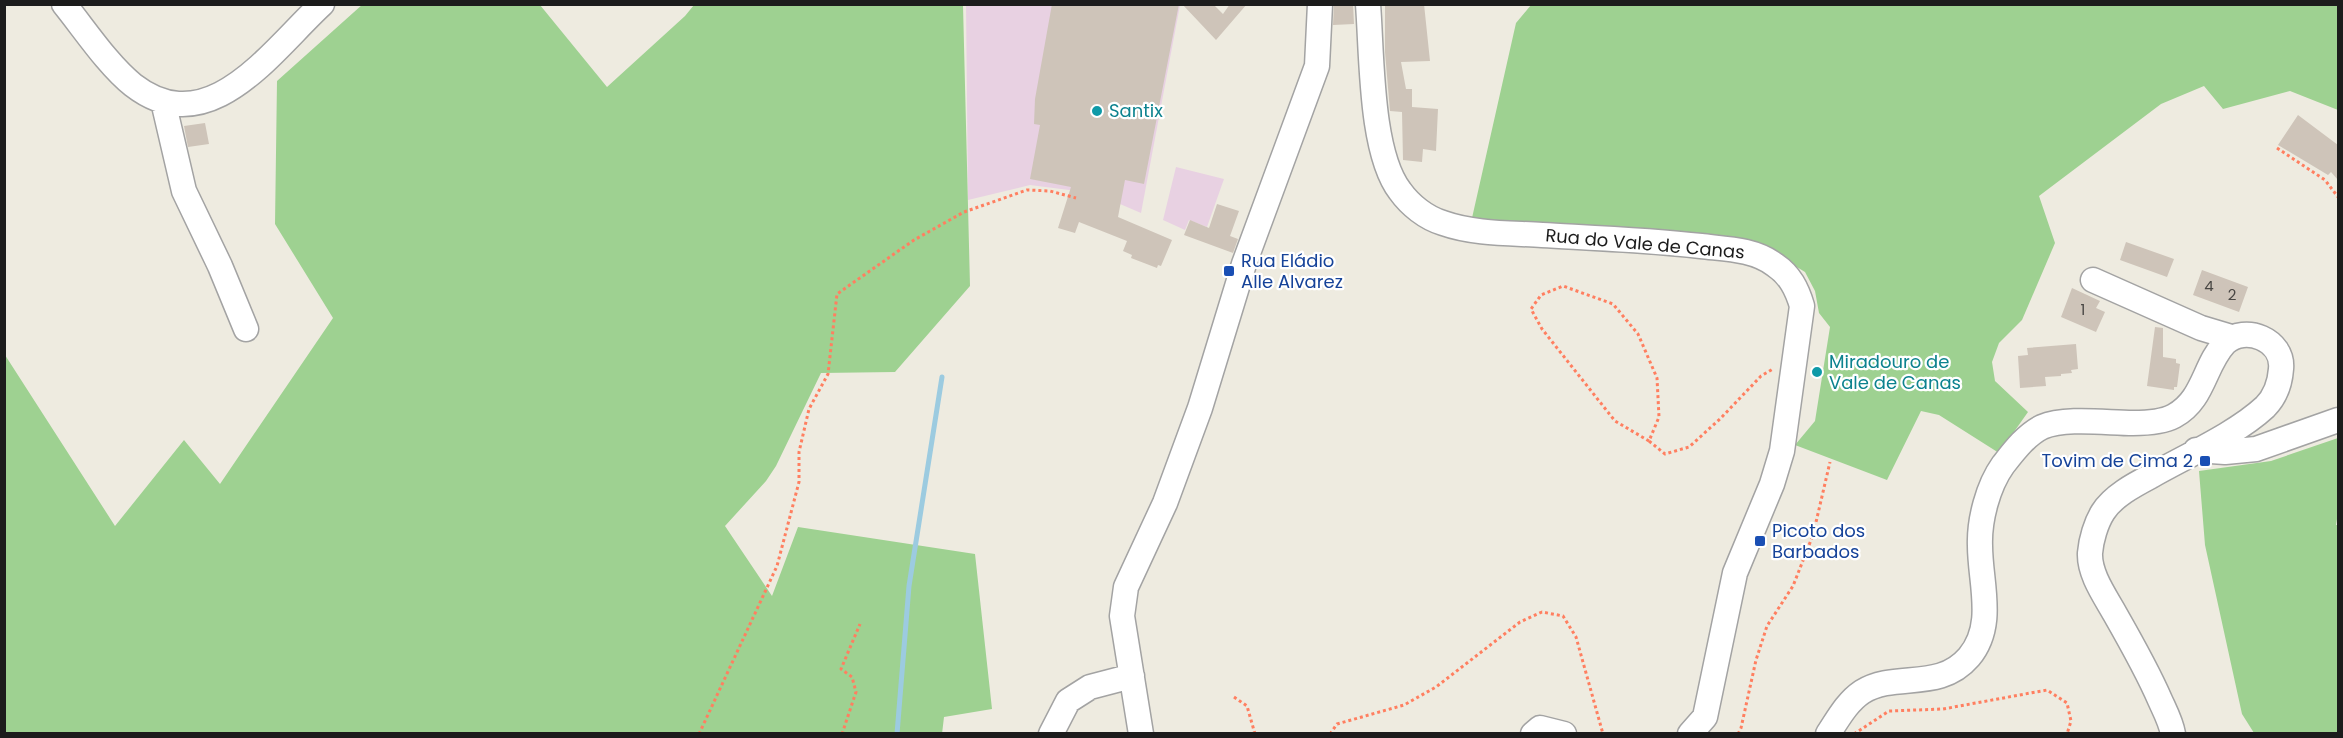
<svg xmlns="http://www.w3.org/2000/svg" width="2343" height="738" font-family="Poppins,sans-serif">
<rect width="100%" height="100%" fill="#eeebe0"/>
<path fill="#e8d1e2" d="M966 5H1180L1141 213 1113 201 1077 191 1030 185 968 200Z
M1176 167 1224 179 1207 227 1189 220 1185 230 1163 220Z"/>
<path fill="#9ed191" d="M363 4 540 5 607 87 685 16 694 5H963L970 286 895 372 821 373 776 466 766 481 725 526 772 596 798 527 975 554 992 709 944 717 942 734 5 733V355L115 526 184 440 220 484 333 318 275 224 277 81Z
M1531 5H2338V110L2290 91 2223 109 2204 86 2161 104 2039 196 2055 243 2022 320 1999 343 1992 362 1995 381 2028 412 1999 453 1939 415 1921 411 1887 480 1795 445 1815 421 1830 327 1819 313 1815 291 1805 272 1774 253 1657 234 1472 218 1516 23Z
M2338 438V513L2336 525H2338V733H2254L2242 714 2205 545 2199 471 2271 461Z"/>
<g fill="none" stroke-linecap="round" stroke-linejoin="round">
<path stroke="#9ccbe0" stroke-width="5" d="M897 734 909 586 942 377"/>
</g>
<path fill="#cec4b9" d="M1052 4H1179L1144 184 1125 180 1118 217 1172 240 1161 266 1158 265 1157 268 1131 258 1132 255 1123 251 1127 241 1079 222 1075 233 1058 228 1071 187 1030 179 1040 125 1034 124 1035 99Z
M1182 4H1213L1223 14 1230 4H1247L1216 40Z
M1334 4H1353L1354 24 1333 25Z
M1385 4H1424L1430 61 1401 62 1406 89H1412V107L1438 109 1436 151 1423 149 1422 162 1403 160 1402 112 1390 111 1385 52Z
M2298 115 2338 145V180L2331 172 2328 175 2278 145Z
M205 123 209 144 188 147 184 126Z
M1217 204 1239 211 1230 236 1238 239 1233 253 1184 235 1190 220 1209 228Z
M2126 242 2174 259 2167 277 2120 260Z
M2202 270 2248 287 2239 312 2193 295Z
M2072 288 2100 301 2096 308 2105 312 2096 332 2061 317Z
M2155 327 2163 328V357L2176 359V363L2180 364 2177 387H2174V390L2147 386Z
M2076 344 2078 369 2071 370 2072 373 2061 374V376L2045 377 2046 386 2020 388 2018 356 2028 355 2027 348Z"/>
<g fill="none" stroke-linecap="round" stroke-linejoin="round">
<g stroke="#a3a3a3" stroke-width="27">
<path id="minor" d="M64 4C85 30 108 65 133 85 209 144 271 51 322 4
M1368 4C1372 54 1370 152 1400 191 1410 205 1426 218 1443 223 1474 234 1510 233 1542 235 1595 238 1648 240 1701 246 1726 249 1754 249 1775 265 1790 275 1797 289 1802 306L1782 451 1772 484 1735 573 1705 717 1690 734
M163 101 184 191 220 266 246 329
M2093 280 2201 328 2231 337
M2196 450 2225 452 2256 449 2338 420
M1051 734 1068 701 1090 687 1132 676
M1141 734 1122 616 1126 587 1165 503 1200 408 1244 264 1317 66 1320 4
M1533 734 1540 728 1564 734
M1828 734C1838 719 1847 702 1862 692 1896 671 1939 692 1969 657 1996 625 1980 583 1980 546 1979 520 1988 486 2003 465 2014 451 2026 435 2042 427 2066 417 2107 423 2133 423 2146 423 2163 422 2174 416 2204 400 2204 365 2225 343 2245 324 2284 340 2281 369 2280 383 2275 397 2265 407 2236 434 2186 456 2151 476 2134 485 2113 496 2103 512 2096 523 2091 540 2090 553 2089 574 2105 596 2115 614 2131 642 2147 670 2160 700 2165 711 2171 722 2173 734"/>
</g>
<path stroke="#ff7f60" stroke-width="3" stroke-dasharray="3 3" stroke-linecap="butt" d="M2277 148 2325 180 2338 197
M1649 441 1615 421 1542 329 1531 309 1541 295 1563 286 1613 304 1638 334 1657 378 1659 417 1649 441 1665 454 1689 447 1720 419 1761 376 1773 369
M1234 697 1247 706 1255 734
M699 734 777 566 799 482V452L809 409 828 374 837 294 914 240 964 212 1027 190 1050 191 1076 198
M842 734 856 692 852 677 841 669 860 624
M1330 734 1337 724 1404 705 1436 687 1520 622 1542 612 1563 616 1576 637 1603 734
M1738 734 1741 728 1756 660 1767 626 1793 586 1813 535 1830 462
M1854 734 1889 711 1943 709 2047 690 2067 703 2071 721 2067 734"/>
<use href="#minor" stroke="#fff" stroke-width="24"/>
</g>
<g fill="#0f9aa8" stroke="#fff" stroke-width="2">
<circle cx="1097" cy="111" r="6"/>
<circle cx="1817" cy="372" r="6"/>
</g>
<g fill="#1a4fb4" stroke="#fff" stroke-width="2">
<rect x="1223" y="265" width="12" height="12" rx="3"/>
<rect x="2199" y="455" width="12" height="12" rx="3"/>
<rect x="1754" y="535" width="12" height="12" rx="3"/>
</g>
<g text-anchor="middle" stroke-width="4.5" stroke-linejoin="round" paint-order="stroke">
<g font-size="15" fill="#484643">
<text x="2209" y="291">4</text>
<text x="2232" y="300">2</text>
<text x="2083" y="315">1</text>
</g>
<g font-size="18" fill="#0d838f" stroke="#fff" text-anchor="start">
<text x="1109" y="117">Santix</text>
<text x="1829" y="368">Miradouro de<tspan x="1829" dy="21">Vale de Canas</tspan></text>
</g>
<g font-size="18" fill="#1c1c1c" stroke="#fff">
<text transform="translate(1645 244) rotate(5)" y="6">Rua do Vale de Canas</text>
</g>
<g font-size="18" fill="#164399" stroke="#fff" text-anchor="start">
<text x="1241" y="267">Rua Eládio<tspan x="1241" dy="21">Alle Alvarez</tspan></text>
<text x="2193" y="467" text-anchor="end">Tovim de Cima 2</text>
<text x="1772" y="537">Picoto dos<tspan x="1772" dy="21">Barbados</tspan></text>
</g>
</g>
<rect width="2343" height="738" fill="none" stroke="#1c1c1c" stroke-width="12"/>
</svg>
